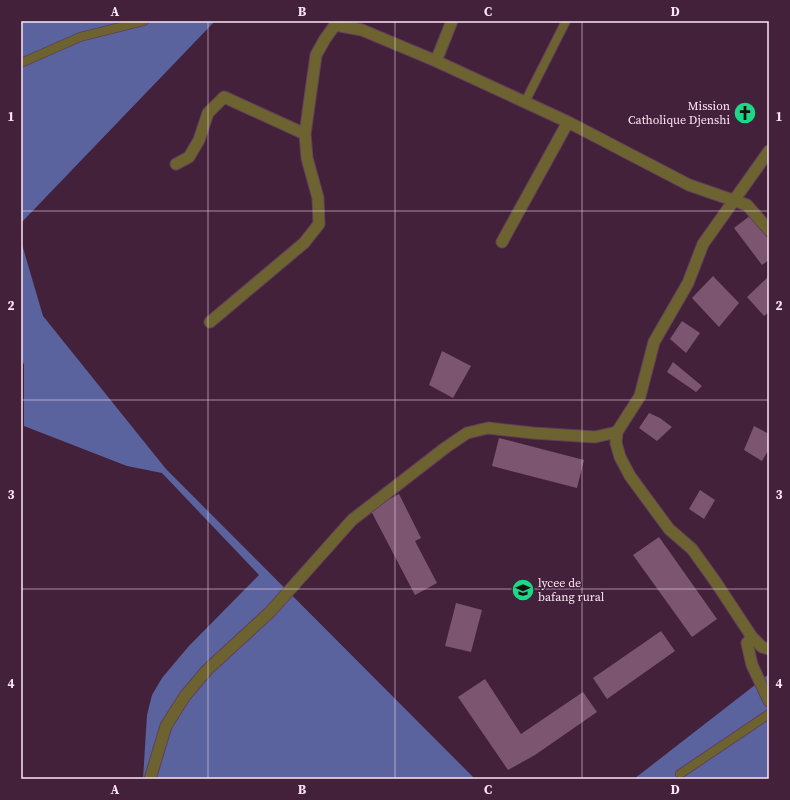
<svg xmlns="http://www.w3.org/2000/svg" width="790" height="800" font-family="'Source Serif 4',serif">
<rect width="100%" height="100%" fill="#43213b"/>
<path fill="#5b639f" d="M21 21H215L21 223Z
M21 241 43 316 166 469 475 779H143L147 715 152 695 162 678 188 647 259 575 162 473 127 466 24 426V365L21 356Z
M769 674V779H634Z"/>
<path fill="#7c5571" d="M751 215 769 240V260L762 265 734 228Z
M713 276 739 303 719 327 692 298Z
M768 277 769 312 764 316 747 297Z
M682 321 700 333 686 353 670 339Z
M442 351 471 366 453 398 429 385Z
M673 362 702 386 696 392 667 372Z
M649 413 660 418 672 427 657 441 639 428Z
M754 426 769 434V449L762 461 744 450Z
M499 438 584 460 577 488 492 466Z
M700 490 715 500 704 519 689 509Z
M399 494 421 538 415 541 437 583 415 595 370 509Z
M659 537 717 619 692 637 633 555Z
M456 603 482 610 471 652 445 646Z
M661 631 675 651 607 699 593 678Z
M485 679 521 734 583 692 597 712 535 755 508 770 458 697Z"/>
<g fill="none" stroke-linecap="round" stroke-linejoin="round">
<g stroke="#614059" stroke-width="10">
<path id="service" d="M21 63 80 37 144 21
M525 102 566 21
M680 774 769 714"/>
</g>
<g stroke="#614059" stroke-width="13">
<path id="minor" d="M436 61 452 21
M769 151 703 244 688 283 654 342 640 396 617 432 616 443 620 457 630 476 669 529 692 549 715 581 752 637 747 643 752 665 769 701
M176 164 189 157 199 140 208 113 224 97 305 134
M502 242 568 122
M210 322 304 243 319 224 318 198 307 158 305 134 316 55 325 39 335 25 362 30 436 61 568 122 689 185 747 205 769 230
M752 637 762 647 769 649
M150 779 166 726 185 696 207 670 270 612 352 520 445 448 467 433 488 428 533 433 595 437 617 432"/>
</g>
<use href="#service" stroke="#6d6331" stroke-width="8"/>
<use href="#minor" stroke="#6d6331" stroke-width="11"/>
</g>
<path fill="none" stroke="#fce5f5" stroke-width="1" stroke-opacity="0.55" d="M208 21V779M395 21V779M582 21V779M21 211H769M21 400H769M21 589H769"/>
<defs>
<g id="church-disc" transform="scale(1.15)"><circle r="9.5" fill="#1cd988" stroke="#43213b"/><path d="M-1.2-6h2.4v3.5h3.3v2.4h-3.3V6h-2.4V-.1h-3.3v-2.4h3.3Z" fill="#111"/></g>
<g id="school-disc" transform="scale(1.15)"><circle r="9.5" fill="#1cd988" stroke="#43213b"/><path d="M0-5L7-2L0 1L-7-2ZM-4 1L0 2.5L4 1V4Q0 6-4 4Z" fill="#111"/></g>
</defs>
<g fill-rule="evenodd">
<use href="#church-disc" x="745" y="113"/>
<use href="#school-disc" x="523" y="590"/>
</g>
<g text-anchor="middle" stroke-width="3" stroke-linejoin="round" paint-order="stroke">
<g font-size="12" fill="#fce5f5" stroke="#43213b" text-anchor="end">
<text x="730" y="110">Mission<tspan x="730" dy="14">Catholique Djenshi</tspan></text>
<text x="538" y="587" text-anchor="start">lycee de<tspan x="538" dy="14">bafang rural</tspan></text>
</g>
</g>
<rect width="790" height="800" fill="none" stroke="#43213b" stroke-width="44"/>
<rect x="22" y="22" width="746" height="756" fill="none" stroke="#fce5f5" stroke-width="1.5"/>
<g font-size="13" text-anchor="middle" font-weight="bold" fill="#fce5f5">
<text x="115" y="16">A</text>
<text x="302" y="16">B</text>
<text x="488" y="16">C</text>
<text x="675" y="16">D</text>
<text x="11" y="121">1</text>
<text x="779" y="121">1</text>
<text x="11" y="310">2</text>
<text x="779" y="310">2</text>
<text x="11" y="499">3</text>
<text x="779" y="499">3</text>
<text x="11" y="688">4</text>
<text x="779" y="688">4</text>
<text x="115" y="794">A</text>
<text x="302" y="794">B</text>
<text x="488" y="794">C</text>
<text x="675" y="794">D</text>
</g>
</svg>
